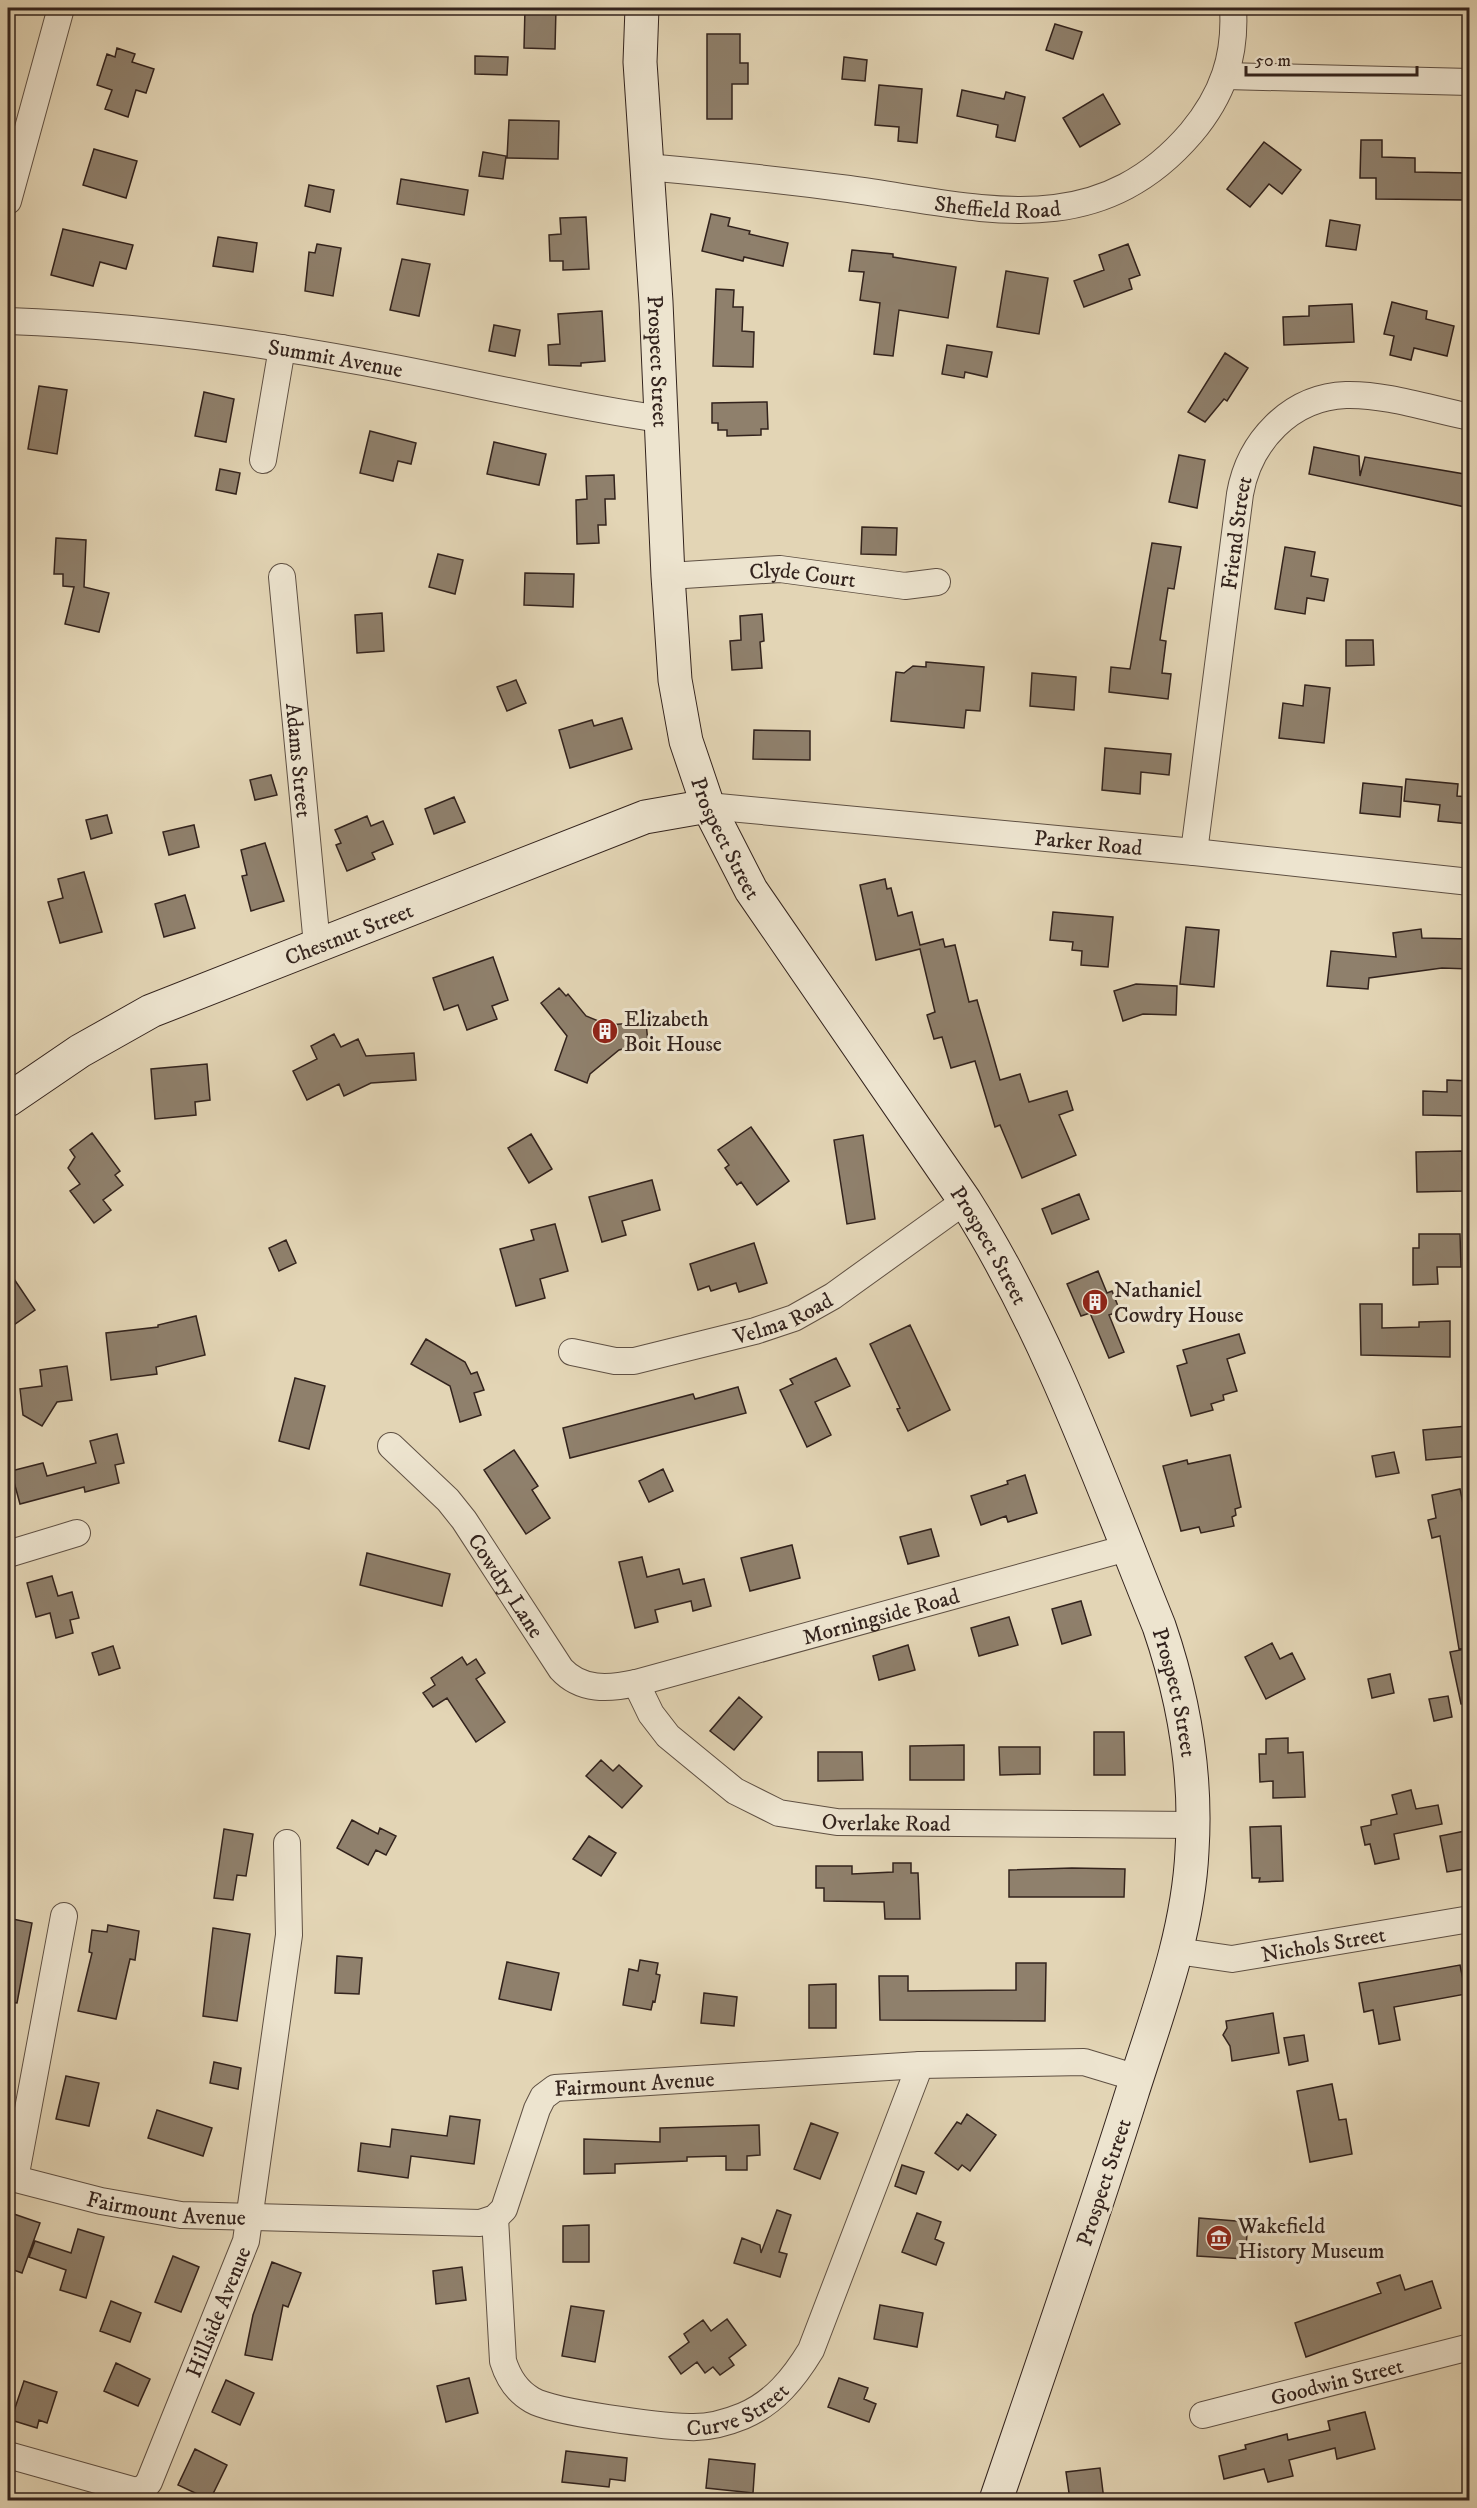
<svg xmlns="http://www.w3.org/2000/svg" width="1477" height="2508" font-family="'IM FELL DW Pica',serif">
<rect width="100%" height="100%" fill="#e3d5b5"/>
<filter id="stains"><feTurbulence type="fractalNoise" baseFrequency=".00333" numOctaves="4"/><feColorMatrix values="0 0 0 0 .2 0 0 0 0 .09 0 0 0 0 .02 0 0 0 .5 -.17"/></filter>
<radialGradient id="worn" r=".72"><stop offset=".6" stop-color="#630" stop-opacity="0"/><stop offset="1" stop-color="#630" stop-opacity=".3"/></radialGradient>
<path fill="#8f806c" stroke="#33231d" stroke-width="1.5" d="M525 8H556L555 49 524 48Z
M1055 24 1082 32 1073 59 1046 50Z
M707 34H740V63H748V84H732V119H707Z
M117 48 135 54 132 62 154 69 146 93 136 90 128 117 105 109 112 90 97 85 107 54 115 57Z
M475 56 508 57 507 75 475 74Z
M844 57 867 60 865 81 842 79Z
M879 85 922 89 917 143 898 141 899 127 875 125Z
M962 90 1004 99 1006 92 1025 97 1015 141 996 137 998 125 957 116Z
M1103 94 1120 124 1080 147 1063 118Z
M509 120 559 121 558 159 507 158Z
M1361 140H1382V157L1415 158V172L1467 173 1466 200 1376 199V178H1360Z
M1264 142 1301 170 1282 194 1269 184 1250 207 1227 189Z
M94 149 137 161 126 198 83 185Z
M483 152 506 156 503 179 479 176Z
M401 179 468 190 464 215 397 204Z
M309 185 334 190 330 212 305 206Z
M711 214 730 218 728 226 750 231 749 234 788 243 783 266 744 257 743 261 702 251Z
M586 217 589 269 563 270V261H550L549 235 561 234 560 218Z
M1330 220 1360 225 1356 250 1326 246Z
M63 229 133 245 126 269 100 262 93 286 51 275Z
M218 237 257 243 253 272 213 266Z
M317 244 341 248 333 296 305 291 309 252 315 253Z
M1128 244 1140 275 1129 279 1132 289 1084 307 1074 281 1104 270 1099 255Z
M852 250 893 254V257L956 267 948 318 899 310 893 356 874 354 880 303 860 300 864 272 849 271Z
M402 259 430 264 419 316 390 310Z
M1006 271 1048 278 1039 334 997 327Z
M716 289 734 290 733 307H743L742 331 754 332 753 367 713 366Z
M1392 302 1427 311 1426 319 1454 326 1447 356 1414 348 1411 360 1390 355 1394 336 1384 334Z
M1352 304 1354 342 1284 345 1283 317 1309 316V306Z
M602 311 605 361 581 363V366L549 365 548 345 560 344 558 314Z
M494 325 520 330 515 356 489 351Z
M947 345 992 352 987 377 965 372 964 378 942 374Z
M1225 353 1248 368 1227 401 1224 399 1205 422 1188 412Z
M39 386 67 390 57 454 28 449Z
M204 392 234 399 226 442 195 436Z
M767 402 768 429H761V435L727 436V430H718V423H712V403Z
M370 431 416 443 411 464 398 461 393 481 360 473Z
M494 442 546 454 539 485 487 474Z
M1314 447 1359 456 1360 476 1365 457 1470 475V508L1309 474Z
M1179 455 1205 460 1197 508 1169 502Z
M220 469 240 473 236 494 216 490Z
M614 475 615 499H605L606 525H598L599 543 577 544 576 500 587 499 586 476Z
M862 527 897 528 896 555 861 554Z
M56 538 86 540 84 587 109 593 99 632 65 624 74 587 63 586V574H54Z
M1152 543 1181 547 1174 589 1168 588 1160 640 1166 641 1162 673 1171 674 1168 699 1109 692 1111 667 1130 669Z
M1285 547 1315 552 1311 576 1328 579 1324 601 1307 598 1305 614 1275 609Z
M438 554 463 560 455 594 429 587Z
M525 573 574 574 573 607 524 605Z
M382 613 384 651 357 653 355 615Z
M762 614 764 641 760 642 762 668 732 670 730 641 741 640 740 616Z
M1346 640H1373L1374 665 1346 666Z
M926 662 984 667 980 711 966 710 964 728 891 721 896 672 904 673 913 666 926 667Z
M1032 673 1076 677 1074 710 1030 706Z
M516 680 526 703 507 711 497 687Z
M1305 685 1330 688 1324 743 1279 738 1283 703 1303 706Z
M622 718 632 749 570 768 559 730 592 720 594 726Z
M754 730 810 731V760L753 759Z
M1105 748 1171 754 1169 775 1141 772 1140 794 1102 790Z
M271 775 277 795 255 800 250 780Z
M1406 779 1458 784 1457 796 1470 797V824L1438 821 1440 805 1404 801Z
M1363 783 1402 787 1400 817 1360 813Z
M454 797 465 822 434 834 425 809Z
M107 815 112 833 91 839 86 820Z
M367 816 371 826 383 821 393 844 372 853 375 859 347 871 336 845 341 843 335 830Z
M194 825 199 847 169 855 163 832Z
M265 843 284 901 251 911 242 876 247 875 241 850Z
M84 872 102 932 60 943 48 902 63 898 58 879Z
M885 879 887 889 891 888 898 916 912 912 920 945 943 939 945 947 955 945 969 1002 977 1000 1000 1080 1020 1074 1029 1102 1067 1091 1073 1110 1059 1115 1076 1155 1022 1178 1000 1125 995 1127 975 1061 951 1068 942 1037 934 1039 927 1015 935 1012 920 949 876 960 860 885Z
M185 895 195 928 164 937 155 904Z
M1053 912 1113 917 1108 967 1081 965 1082 951 1072 950 1073 942 1050 940Z
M1186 927 1219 930 1214 987 1180 984Z
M1421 929 1422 938 1470 939V969L1442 968 1369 978 1368 989 1327 986 1331 951 1396 957 1393 933Z
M493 957 508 1000 492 1006 497 1019 467 1030 458 1005 444 1010 433 978Z
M1136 984 1177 986 1176 1015 1143 1014 1123 1021 1114 991Z
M559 988 566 996 568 994 586 1016 608 1025 646 1022 648 1043 619 1050 590 1074 587 1083 555 1070 567 1036 541 1003Z
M334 1034 341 1047 358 1039 366 1056 414 1053 416 1080 371 1083 344 1096 339 1084 307 1100 293 1071 317 1059 311 1046Z
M207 1064 210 1100 195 1102 196 1115 155 1119 151 1069Z
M1447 1080 1470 1081V1116L1423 1115V1091L1447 1092Z
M751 1127 789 1181 757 1205 741 1182 737 1185 725 1168 729 1165 718 1150Z
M92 1133 120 1171 115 1175 123 1185 103 1200 111 1210 94 1223 70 1191 80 1184 68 1168 75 1157 70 1150Z
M531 1134 552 1169 529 1183 508 1148Z
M863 1135 875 1219 847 1224 834 1140Z
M1462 1151 1463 1191 1417 1192 1416 1152Z
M652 1180 660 1210 622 1221 626 1235 602 1242 589 1197Z
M1079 1194 1089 1219 1052 1234 1042 1209Z
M555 1224 568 1271 540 1279 545 1298 516 1306 500 1249 534 1240 531 1230Z
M1419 1234H1460L1461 1267H1437L1438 1284 1413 1285V1248H1419Z
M286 1240 296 1263 279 1271 269 1248Z
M754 1243 767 1283 739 1292 736 1283 711 1291 709 1286 698 1290 690 1264Z
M8 1270 35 1310 8 1329Z
M1098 1271 1107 1293 1112 1291 1120 1311 1109 1315 1124 1352 1109 1358 1090 1313 1081 1316 1067 1284Z
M1360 1304H1382V1328L1419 1327V1322L1450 1321V1357L1361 1355Z
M196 1316 205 1355 156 1367 157 1374 111 1380 106 1333 158 1327V1325Z
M910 1325 950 1410 908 1431 897 1409 900 1408 870 1344Z
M1239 1334 1245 1353 1227 1359 1237 1391 1223 1395 1224 1400 1211 1404 1213 1410 1191 1416 1177 1366 1187 1363 1183 1350Z
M426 1339 465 1362 471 1374 477 1372 484 1390 474 1393 481 1415 460 1422 450 1386 411 1364Z
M836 1358 850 1386 815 1402 831 1435 807 1447 780 1390 793 1384 790 1379Z
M67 1366 72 1400 57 1402 42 1426 23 1415 20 1389 42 1386 40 1370Z
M295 1378 325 1386 309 1449 279 1441Z
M738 1387 746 1413 570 1458 563 1428 693 1394 695 1399Z
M1467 1426 1470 1456 1426 1460 1423 1430Z
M117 1434 124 1463 115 1465 119 1483 85 1492 84 1487 20 1504 11 1471 43 1463 47 1476 96 1463 90 1441Z
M514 1450 538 1486 532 1490 550 1518 526 1534 484 1470Z
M1394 1452 1399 1473 1376 1477 1372 1456Z
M1230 1455 1241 1507 1235 1509 1236 1515 1232 1517 1234 1526 1201 1533 1199 1527 1181 1531 1163 1466 1187 1460 1188 1464Z
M663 1469 673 1491 649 1502 639 1481Z
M1025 1475 1037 1513 1008 1522 1006 1516 981 1525 971 1496 1008 1484 1007 1481Z
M1460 1489 1470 1537V1648L1459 1649 1440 1536 1432 1538 1428 1520 1436 1518 1432 1495Z
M931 1529 939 1556 908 1564 900 1537Z
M792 1545 800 1578 750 1591 741 1558Z
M367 1553 450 1574 442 1606 360 1585Z
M642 1557 647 1577 679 1569 683 1584 704 1579 711 1606 693 1611 691 1601 655 1610 658 1622 635 1628 619 1562Z
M52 1576 58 1596 72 1592 79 1618 70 1620 73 1633 56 1638 50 1613 36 1617 27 1583Z
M1081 1601 1091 1635 1062 1644 1052 1609Z
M1009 1617 1018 1645 979 1656 971 1628Z
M1272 1643 1280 1659 1292 1653 1305 1679 1266 1699 1245 1657Z
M908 1645 915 1670 879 1680 873 1656Z
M113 1646 120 1668 99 1675 92 1653Z
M1470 1648V1703L1461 1704 1450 1652Z
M462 1657 467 1665 476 1659 485 1673 476 1679 505 1722 476 1742 447 1698 433 1707 423 1693 435 1685 431 1678Z
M1390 1674 1394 1693 1372 1698 1368 1679Z
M1448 1696 1452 1717 1434 1721 1429 1699Z
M739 1697 762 1717 734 1750 710 1731Z
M1094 1732H1124L1125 1775H1094Z
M1288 1738V1753L1303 1752 1305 1797 1273 1798V1781L1260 1782 1259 1754H1266V1739Z
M964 1745V1780H910V1746Z
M999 1747H1040V1774L1000 1775Z
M818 1752H862L863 1780 818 1781Z
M601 1760 613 1771 619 1765 642 1786 622 1808 586 1776Z
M1411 1790 1416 1809 1438 1805 1442 1824 1394 1834 1399 1859 1375 1864 1370 1844 1365 1845 1361 1827 1371 1825V1820L1397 1814 1392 1795Z
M352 1820 378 1834 380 1828 396 1836 386 1855 376 1850 368 1865 337 1848Z
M1281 1826 1283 1881 1259 1882 1260 1878H1252L1250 1827Z
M224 1829 253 1834 246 1876 237 1875 233 1900 214 1898Z
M1470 1830V1868L1447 1872 1440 1836Z
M589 1836 616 1853 601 1876 573 1859Z
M893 1863H911V1873H918L920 1919H885L884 1902 824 1901V1888H816V1866H852V1874L893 1872Z
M1072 1868 1125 1869 1124 1897H1009V1870Z
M8 1918 32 1923 17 2003 8 2002Z
M108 1925 139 1931 135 1960 130 1959 116 2019 78 2011 92 1953 89 1952 92 1930 107 1932Z
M213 1928 250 1934 237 2021 203 2016Z
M337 1956 362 1958 359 1994 335 1993Z
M640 1960 658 1963 656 1974 660 1975 655 2002 653 2001 651 2010 623 2005 629 1969 638 1971Z
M507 1962 559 1973 551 2010 499 1999Z
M1016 1963H1046L1045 2021 880 2020 879 1976H908V1991L1016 1990Z
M1460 1965 1466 1994 1394 2007 1400 2040 1379 2044 1373 2010 1364 2012 1359 1983Z
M836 1984V2028H809V1985Z
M704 1993 737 1997 734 2026 701 2023Z
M1273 2013 1279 2053 1232 2061 1230 2046 1223 2035 1227 2028 1226 2021Z
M1304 2035 1308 2061 1289 2065 1284 2038Z
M214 2062 241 2068 238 2089 210 2083Z
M66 2076 99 2083 89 2126 56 2119Z
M1332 2084 1339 2120 1346 2119 1352 2154 1310 2162 1297 2091Z
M157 2110 212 2128 203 2156 148 2138Z
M967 2114 996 2135 970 2171 962 2165 958 2170 935 2153 957 2122 961 2124Z
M450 2116 480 2120 474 2164 411 2156 408 2178 358 2171 361 2143 390 2147 392 2129 447 2136Z
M811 2123 838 2133 820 2179 794 2169Z
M759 2125 760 2155 747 2156V2170H726V2156L687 2157V2161L615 2164V2173L584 2174V2139L660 2142V2128Z
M902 2165 924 2172 916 2194 895 2186Z
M777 2210 791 2215 779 2252 787 2254 780 2277 734 2263 742 2238 760 2245 761 2253Z
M11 2213 40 2223 22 2273 8 2268V2224Z
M917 2213 941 2222 935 2239 944 2243 936 2265 902 2252Z
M1199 2218 1248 2222 1245 2259 1197 2256Z
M589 2225V2262H563V2226Z
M78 2229 104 2237 86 2298 60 2290 66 2270 29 2257 35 2241 71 2253Z
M173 2256 199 2267 181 2312 155 2302Z
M272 2262 301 2273 288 2307 283 2305 272 2360 245 2355 253 2315Z
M462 2267 466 2300 436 2304 433 2271Z
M1400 2275 1405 2290 1432 2281 1441 2308 1306 2357 1295 2323 1381 2293 1377 2283Z
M111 2301 141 2313 130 2342 100 2331Z
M880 2305 923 2313 917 2347 874 2339Z
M571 2306 604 2311 595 2362 562 2356Z
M727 2319 746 2345 729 2358 734 2365 720 2375 713 2367 705 2373 697 2362 681 2374 669 2357 689 2342 684 2334 703 2320 711 2331Z
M116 2363 150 2379 138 2406 104 2391Z
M469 2378 478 2413 446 2422 437 2386Z
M839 2378 868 2388 864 2399 876 2404 869 2422 828 2407Z
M226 2380 254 2393 240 2425 212 2412Z
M24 2381 57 2392 47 2423 39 2420 37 2428 11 2420Z
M1365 2412 1375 2449 1337 2459 1335 2448 1289 2460 1293 2476 1268 2482 1264 2469 1224 2479 1219 2456 1246 2449 1245 2445 1287 2434 1288 2440 1330 2430 1328 2421Z
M195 2449 227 2465 210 2500 178 2485Z
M566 2451 627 2458 625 2481 610 2479 609 2487 562 2482Z
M709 2459 755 2464 753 2493 706 2488Z
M1100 2468 1104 2500H1070L1066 2472Z"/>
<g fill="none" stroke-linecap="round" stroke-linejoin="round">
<g stroke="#5f5043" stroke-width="28">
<g id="street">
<path d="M1226 76 1470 82"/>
<path id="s1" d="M646 167C714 173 781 180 849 189 976 206 1094 246 1191 133 1223 95 1236 56 1233 8"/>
<path d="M8 201 61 8"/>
<path id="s2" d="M8 321C127 325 245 340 363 362 463 380 561 405 661 419"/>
<path d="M263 460 282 348"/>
<path id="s3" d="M668 576 780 569 905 586 937 582"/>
<path id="s4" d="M282 577 317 945"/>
<path id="s5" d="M708 806 1194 852 1470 882"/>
<path id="s6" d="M1194 852 1240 494C1249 442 1290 397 1346 395 1387 394 1430 409 1470 417"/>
<path id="s7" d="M572 1352 615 1361H634L755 1331 794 1318 833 1296 965 1201"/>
<path id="s8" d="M391 1446 448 1500 464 1520 561 1669C581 1691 609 1689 636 1683L1127 1548"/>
<path d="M8 1554 77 1533"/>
<path id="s9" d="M636 1683 651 1714 668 1736 735 1791 779 1813 837 1822 1193 1825"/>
<path id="s10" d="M1177 1951 1232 1959 1470 1919"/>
<path id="s11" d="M8 2177 101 2201 181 2215 480 2223 495 2218 504 2209 537 2109 543 2097 555 2088 920 2065 1084 2062 1137 2078"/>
<path d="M15 2179 64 1916"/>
<path id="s12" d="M495 2218 503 2361C508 2377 516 2391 532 2400 554 2413 660 2426 689 2427 708 2428 726 2423 743 2416 774 2403 794 2378 811 2350L920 2065"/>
<path id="s13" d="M1203 2415 1470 2347"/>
<path id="s14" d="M8 2455 136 2491 144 2488 149 2482 246 2241 289 1935 287 1843"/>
</g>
</g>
<g stroke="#33231d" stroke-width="35">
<g id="secondary">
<path id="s15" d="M642 8 640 62 656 302 668 576 675 680 686 741 708 806 751 890 965 1201C1048 1332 1101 1483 1159 1626 1184 1699 1197 1774 1192 1851 1188 1935 1157 2014 1132 2093 1089 2230 1042 2365 996 2500"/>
<path id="s16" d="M8 1100 80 1051 151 1011 645 817 708 806"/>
</g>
</g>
<use href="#street" stroke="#ede4cf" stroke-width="26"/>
<use href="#secondary" stroke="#ede4cf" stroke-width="33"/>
</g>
<defs>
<g id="building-disc" transform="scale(1.35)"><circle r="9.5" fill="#8f2418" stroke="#ede4cf"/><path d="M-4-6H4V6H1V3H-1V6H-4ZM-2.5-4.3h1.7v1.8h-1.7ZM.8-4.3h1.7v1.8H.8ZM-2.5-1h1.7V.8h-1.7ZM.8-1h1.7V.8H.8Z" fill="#fff"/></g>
<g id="museum-disc" transform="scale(1.35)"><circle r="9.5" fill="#8f2418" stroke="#ede4cf"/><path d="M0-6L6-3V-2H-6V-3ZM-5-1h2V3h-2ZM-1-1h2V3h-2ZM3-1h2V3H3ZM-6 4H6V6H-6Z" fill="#fff"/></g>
</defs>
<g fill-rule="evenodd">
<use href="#building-disc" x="605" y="1031"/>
<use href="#building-disc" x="1095" y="1302"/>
<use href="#museum-disc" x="1219" y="2238"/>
</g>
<g text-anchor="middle" stroke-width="6" stroke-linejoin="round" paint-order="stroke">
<g font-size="22" fill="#33231d" stroke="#ede4cf">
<text dy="8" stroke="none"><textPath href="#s1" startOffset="354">Sheffield Road</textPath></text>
<text dy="8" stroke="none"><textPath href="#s2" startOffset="330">Summit Avenue</textPath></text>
<text dy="8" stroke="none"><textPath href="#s15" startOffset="354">Prospect Street</textPath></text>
<text dy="8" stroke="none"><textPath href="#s6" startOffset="322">Friend Street</textPath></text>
<text dy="8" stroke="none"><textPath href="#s3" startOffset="135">Clyde Court</textPath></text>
<text dy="8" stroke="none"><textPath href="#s4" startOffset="184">Adams Street</textPath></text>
<text dy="8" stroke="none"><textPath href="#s15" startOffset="840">Prospect Street</textPath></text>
<text dy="8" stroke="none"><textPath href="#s5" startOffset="382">Parker Road</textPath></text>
<text dy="8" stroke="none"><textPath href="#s16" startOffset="381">Chestnut Street</textPath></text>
<text dy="8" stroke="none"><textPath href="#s15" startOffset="1326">Prospect Street</textPath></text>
<text dy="8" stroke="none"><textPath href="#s7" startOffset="218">Velma Road</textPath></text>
<text dy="8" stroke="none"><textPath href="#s8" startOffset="182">Cowdry Lane</textPath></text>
<text dy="8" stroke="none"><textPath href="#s8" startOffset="616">Morningside Road</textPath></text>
<text dy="8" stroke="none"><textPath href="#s15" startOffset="1812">Prospect Street</textPath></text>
<text dy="8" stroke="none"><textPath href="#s9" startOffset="306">Overlake Road</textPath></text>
<text dy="8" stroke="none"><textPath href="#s10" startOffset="148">Nichols Street</textPath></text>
<text dy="8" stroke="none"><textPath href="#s11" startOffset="718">Fairmount Avenue</textPath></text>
<text transform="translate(1103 2182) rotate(-72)" y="8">Prospect Street</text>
<text dy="8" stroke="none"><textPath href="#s11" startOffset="162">Fairmount Avenue</textPath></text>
<text dy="8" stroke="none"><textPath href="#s14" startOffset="333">Hillside Avenue</textPath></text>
<text dy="8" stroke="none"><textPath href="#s13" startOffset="138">Goodwin Street</textPath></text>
<text dy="8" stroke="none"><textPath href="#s12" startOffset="405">Curve Street</textPath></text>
</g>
<g font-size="22" fill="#33231d" stroke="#ede4cf" text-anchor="start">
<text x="624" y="1026">Elizabeth<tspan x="624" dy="25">Boit House</tspan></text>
<text x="1114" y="1297">Nathaniel<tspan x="1114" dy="25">Cowdry House</tspan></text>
<text x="1238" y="2233">Wakefield<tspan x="1238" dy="25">History Museum</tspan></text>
</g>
</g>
<rect width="1477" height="2508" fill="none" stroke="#e3d5b5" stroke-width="30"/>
<rect x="9" y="9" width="1459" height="2490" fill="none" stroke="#33231d" stroke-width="3"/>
<rect x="15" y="15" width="1447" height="2478" fill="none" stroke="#33231d" stroke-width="1.5"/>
<path d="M1246 66v9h171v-9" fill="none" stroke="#33231d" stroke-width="3"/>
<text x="1255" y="66" font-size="18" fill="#33231d" stroke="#ede4cf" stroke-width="4.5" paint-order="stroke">50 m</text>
<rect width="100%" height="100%" filter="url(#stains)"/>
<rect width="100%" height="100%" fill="url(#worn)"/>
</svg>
